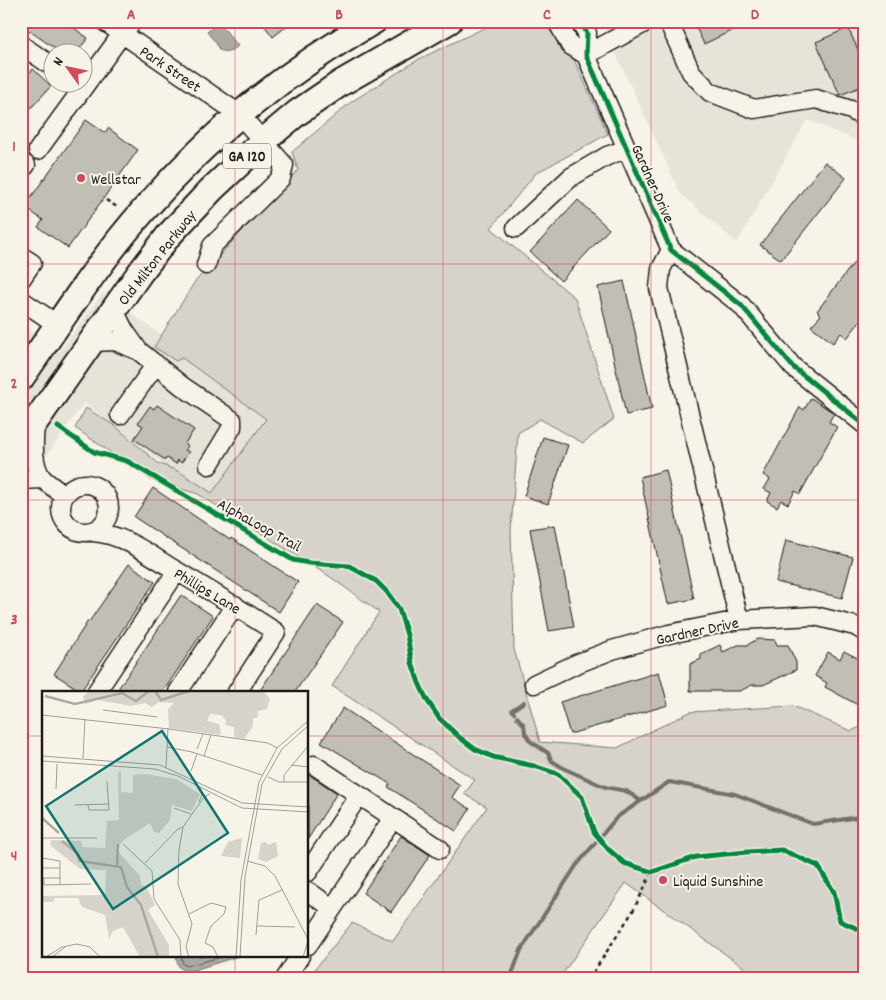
<svg xmlns="http://www.w3.org/2000/svg" width="886" height="1000" font-family="Dekko,sans-serif">
<rect width="100%" height="100%" fill="#f7f3e8"/>
<filter id="ink" filterUnits="userSpaceOnUse"><feTurbulence type="fractalNoise" baseFrequency=".02" numOctaves="2"/><feDisplacementMap in="SourceGraphic" scale="10" xChannelSelector="R" yChannelSelector="G"/><feConvolveMatrix kernelMatrix="1 2 1 2 8 2 1 2 1" color-interpolation-filters="sRGB"/></filter>
<g filter="url(#ink)">
<path fill="#e6e3d9" d="M601 21H865V144L807 120 737 243 680 193Z
M103 293 274 416 210 500 84 403 21 492V325L59 352Z"/>
<path fill="#d7d3cb" stroke="#7a7874" d="M499 21H542L573 57 608 134 536 173 491 228 575 298 614 419 583 443 540 419 518 433 511 530 514 649 540 742 617 748 690 712 793 706 851 731 865 725V979H760L626 883 559 979H307L352 923 393 941 487 807 464 794 475 780 332 686 379 612 329 576 198 494 151 480 75 428 86 408 115 426 158 463 180 472 212 493 266 419 182 358 176 361 154 347 194 283 298 170 292 152 351 102 419 59Z"/>
<path fill="#aca9a2" stroke="#72716c" d="M219 22 238 46C232 51 226 53 219 50L216 43 207 32Z
M178 956H239L194 970 185 971 179 967 176 958Z"/>
<g fill="none" stroke-linecap="round" stroke-linejoin="round">
<path stroke="#565452" stroke-width="1" d="M181 956 183 964 187 966 225 956"/>
<path stroke="#72716c" stroke-width="4" d="M514 713 512 710 524 702
M517 717 524 725 525 733 530 741 548 753 552 761 565 769 605 787 626 791 641 801
M510 979 521 950 576 866 617 817 669 782 735 794 813 824 865 816"/>
</g>
<path fill="#c0beb5" stroke="#1c1c1c" d="M21 21H64L88 38 77 52H60L21 25Z
M261 21H293L273 37Z
M693 21H729L733 30 704 44Z
M848 28 865 65V85L840 95 816 42Z
M33 69 51 86 21 119V82Z
M86 120 105 133 108 128 138 150 68 248 38 227 43 220 24 207Z
M825 162 846 178 781 260 760 245Z
M578 200 609 229 561 281 530 252Z
M865 248V315L847 338 841 333 833 343 811 326 821 315 817 311Z
M624 281 652 409 626 415 598 287Z
M811 398 834 413 829 422 837 427 800 494 795 491 788 504 781 500 777 507 767 501 771 493 764 489 770 479 763 475 800 407 804 410Z
M157 405 194 430 185 443 188 446 185 450 189 452 181 463 178 460 176 464 167 458 165 460 134 439 143 426 138 423 150 406 154 409Z
M543 437 568 445 548 504 524 496Z
M666 470 694 599 668 604 640 477Z
M153 488 230 540 231 538 298 582 279 612 134 517Z
M555 525 574 627 549 631 530 529Z
M786 540 853 557 842 598 776 582Z
M129 564 155 582 81 691 54 674 88 621 89 622Z
M181 595 213 616 163 692H116Z
M317 605 343 622 295 692H259Z
M758 639 775 640 777 645H788L796 662V670L763 685H752L740 691H690V664L701 659V654L720 645 723 652 738 645H747Z
M844 651 865 662V709L825 687 827 683 815 676 828 652 840 659Z
M659 672 668 705 570 734 560 702Z
M343 708 460 785 452 797 470 809 456 831 388 787 390 784 321 742Z
M308 774 337 793 308 839Z
M401 836 430 855 391 912 363 893Z"/>
<g fill="none" stroke-linecap="round" stroke-linejoin="round">
<g stroke="#1c1c1c" stroke-width="21">
<path id="minor" d="M104 21 239 114 284 165 281 178 212 246 206 265
M557 21 570 45 586 55
M580 21 587 33 586 55 671 250 741 305 793 367 865 425
M668 21 691 72 710 92 754 109 816 99 851 110 865 118
M21 45 52 66
M586 55 648 21
M38 150 122 34 133 21
M21 170 26 165
M516 228 571 177 607 156 626 149
M671 250 661 269 659 288 739 620
M21 256 32 263 21 279
M21 300 58 325
M114 310 124 330 138 350
M92 342 115 341 139 351 182 386 232 420V427L209 465
M120 415 156 364
M35 423C34 440 31 463 42 478 48 484 57 490 64 495
M21 480 43 479
M61 508a24 24 0 1 1 48 0a24 24 0 1 1-48 0Z
M93 532C123 534 150 555 175 570 209 590 243 611 276 632L237 692
M534 684 576 664 612 650 669 634 739 620 815 616 855 626 865 632
M100 692 97 691 177 571
M178 692 235 605
M314 765 440 849
M308 872 359 795
M308 891 332 908
M308 945 393 818
M285 979 300 956"/>
</g>
<g stroke="#1c1c1c" stroke-width="29">
<path id="highway" d="M21 378C61 321 98 262 144 210 213 131 283 73 374 21
M21 442 139 274 169 235 211 190 260 144 297 113 341 83 449 21"/>
</g>
<path stroke="#1c1c1c" stroke-width="2.5" stroke-dasharray="4 4" stroke-linecap="butt" d="M106 200 117 207
M589 979 633 911 652 872"/>
<use href="#minor" stroke="#f7f3e8" stroke-width="18"/>
<use href="#highway" stroke="#f7f3e8" stroke-width="25"/>
<g stroke="#f7f3e8" stroke-width="8">
<path id="cycleway" d="M580 21 587 33 586 55 671 250 741 305 793 367 865 425
M58 427 94 452 127 461 293 560 309 563 349 566 376 581 387 592 399 609 407 635 412 663 419 683 427 700 439 718 459 737 475 749 493 757 534 766 558 774 582 797 594 832 608 849 624 863 652 872 696 857 747 852 782 850 818 866 834 892 840 921 865 932"/>
</g>
<use href="#cycleway" stroke="#00873e" stroke-width="5"/>
</g>
</g>
<path fill="none" stroke="#d1495b" stroke-width="1" stroke-opacity="0.55" d="M235 21V692M443 21V979M651 21V979M21 264H865M21 500H865M21 736H44M308 736H865M235 956V979"/>
<g fill="#d1495b" stroke="#f7f3e8" stroke-width="2">
<circle cx="81" cy="178" r="5"/>
<circle cx="663" cy="880" r="5"/>
</g>
<g text-anchor="middle" stroke-width="4" stroke-linejoin="round" paint-order="stroke">
<rect fill="#f7f3e8" stroke="#5e5c59" stroke-width="1" x="223" y="143.5" width="48" height="25" rx="4"/>
<g font-size="15" font-weight="bold" fill="#1c1c1c">
<text x="247" y="161">GA 120</text>
</g>
<g font-size="16" fill="#1c1c1c" stroke="#f7f3e8">
<text transform="translate(171 68) rotate(34)" y="6">Park Street</text>
<text transform="translate(654 183) rotate(66)" y="6">Gardner Drive</text>
<text transform="translate(156 257) rotate(-52)" y="6">Old Milton Parkway</text>
<text transform="translate(260 524) rotate(29)" y="6">AlphaLoop Trail</text>
<text transform="translate(208 590) rotate(31)" y="6">Phillips Lane</text>
<text transform="translate(697 630) rotate(-12)" y="6">Gardner Drive</text>
</g>
<g font-size="16" fill="#1c1c1c" stroke="#f7f3e8" text-anchor="start">
<text x="91" y="184">Wellstar</text>
<text x="673" y="886">Liquid Sunshine</text>
</g>
</g>
<g transform="translate(42 691)">
<rect width="266" height="266" fill="#f7f3e8"/>
<path d="M48 0H221L228 8 225 18 216 20 215 27H211V35L202 48 192 46V36L183 34 184 29 179 24 168 23 165 30 177 33 179 44 127 37 126 18 132 12 117 11 110 16 103 12 89 15 56 9 43 13 41 5ZM79 80V101L91 102V84L102 83 134 88 158 103 150 120 130 114 128 129 117 142 112 141 108 132 83 148 74 158 98 185 99 193 105 197 113 214 106 219 127 254V266H98L81 236 71 240 67 248 63 224 40 216 36 207H13L11 211H0V205L63 204 64 179 38 178 8 154 9 149 39 150 40 156 63 157 65 130 77 129 76 81ZM200 147 198 167 179 165 186 151ZM224 151 226 154 234 151 236 165 224 171 216 168 219 152Z" fill="#d7d3cb"/>
<path fill="none" stroke="#aca9a2" stroke-width="2.5" d="M113 0 119 9 147 0M3 5 33 13 80 2 94 10 107 0M0 127 17 142M20 150 36 163 37 170 79 176 85 196 99 214 116 266M75 174 76 153"/>
<path fill="none" stroke="#9f9d96" stroke-width="1" d="M61 19 115 26M0 24 127 38 226 52 235 57M125 56 150 61 220 84M155 58 161 43M0 65 118 74 200 112 267 116M162 65 169 44M41 67 43 28M0 70 113 78 136 85 200 117 267 121M249 74 267 76M124 76 126 37M149 80 155 63M226 86 237 91H267M242 91V84L267 54M156 97 160 103 157 111M14 98 15 73M33 114 67 113M46 114 47 119H67L65 90M132 117 149 123M0 147H55M81 153 110 180 112 208 138 249 139 266M0 167 18 170V194M205 170 223 175 233 185 267 250M103 172 136 138 141 136M0 177H18M1 187H18M2 187V194L49 193M147 223 169 212 184 216 182 223 169 235 163 252 171 256 176 266M215 235 253 236M214 244 217 209 240 199M4 266 20 256 35 253 48 256 58 266M10 266 23 256M147 266 144 256 150 233 136 193 137 159 141 136 162 106 168 103M194 266 199 189 217 91 235 57 267 29M198 266 203 186 220 93 240 58 267 34M261 266 266 250"/>
<path fill="#0f766e" fill-opacity="0.15" stroke="#0f766e" stroke-width="2.5" d="M120 40 186 142 71 218 4 115Z"/>
<rect width="266" height="266" fill="none" stroke="#1c1c1c" stroke-width="2.5"/>
</g>
<rect width="886" height="1000" fill="none" stroke="#f7f3e8" stroke-width="55"/>
<g transform="translate(68 68) rotate(303)"><circle r="24" fill="#f7f3e8" stroke="#9f9d96"/>
<path d="M0-4L9 19L0 12L-9 19Z" fill="#d1495b"/>
<text y="-8" font-size="14" font-weight="bold" text-anchor="middle" fill="#1c1c1c">N</text>
</g>
<rect x="28" y="28" width="830" height="944" fill="none" stroke="#d1495b" stroke-width="2"/>
<g font-size="16" text-anchor="middle" font-weight="bold" fill="#d1495b">
<text x="131" y="19">A</text>
<text x="339" y="19">B</text>
<text x="547" y="19">C</text>
<text x="755" y="19">D</text>
<text x="14" y="151">1</text>
<text x="14" y="388">2</text>
<text x="14" y="624">3</text>
<text x="14" y="860">4</text>
</g>
</svg>
